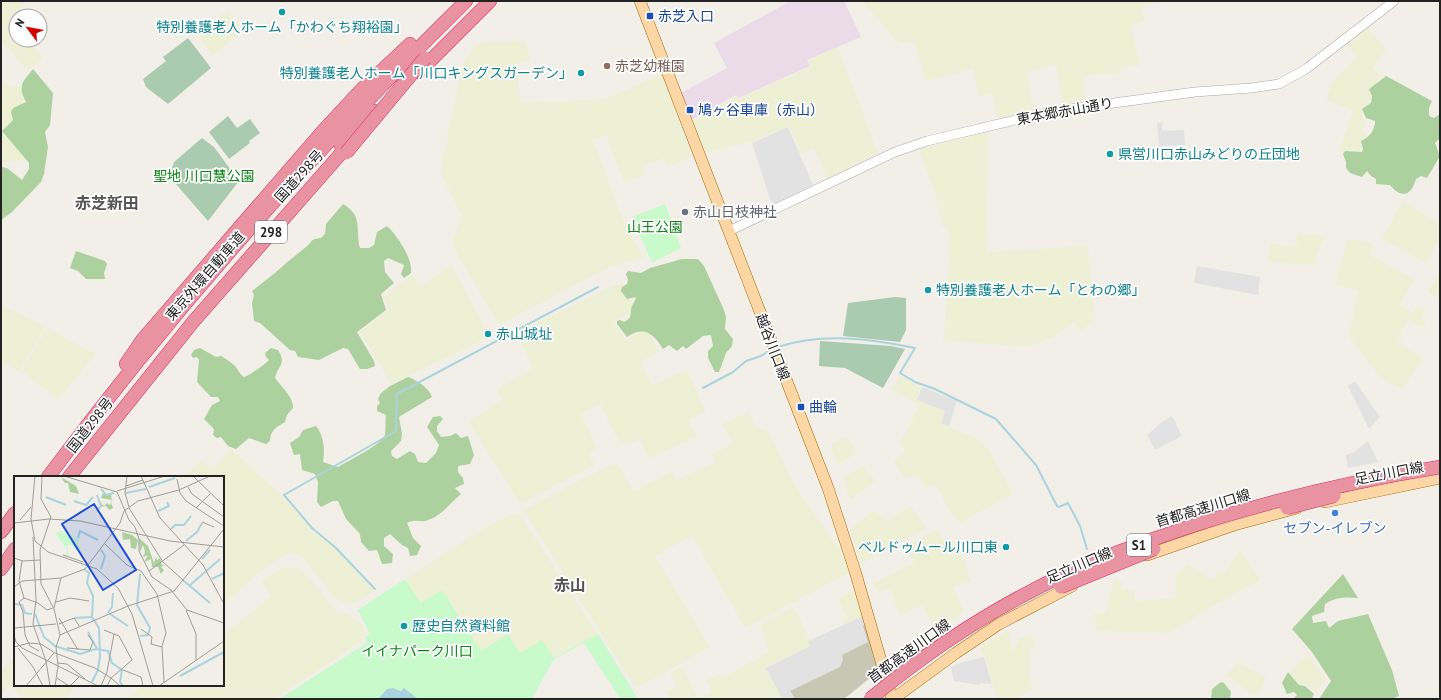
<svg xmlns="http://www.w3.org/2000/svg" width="1441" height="700" font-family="'PT Sans','Noto Sans JP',sans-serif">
<rect width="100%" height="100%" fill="#f2efe9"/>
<path fill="#ebdbe8" d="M791 1H844L861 37 807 60 810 66 738 98 736 95 691 120 681 93 727 68 714 43Z"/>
<path fill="#c7c7b4" d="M865 625 878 670 876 673 844 699H795L790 691 842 655 863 626Z"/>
<path fill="#eef0d5" d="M4 1H26L13 19 16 23V40H28L43 59 27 70 1 40V7Z
M862 1H1162L1142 7 1145 21 1131 26 1140 65 1120 68 1121 73 1084 76 1085 101 1062 105 1056 64 1027 72 1033 110 997 118 993 94 979 97 973 69 925 81 915 42 904 44 897 41Z
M228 10 242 31 213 56 196 34Z
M1366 27 1386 49 1373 69 1382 75 1374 87 1361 118 1366 121 1362 131 1367 134 1359 153 1349 149 1347 153 1339 151 1353 111 1326 99 1331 89 1328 86 1357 58 1346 44Z
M486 41H525L531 61 516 64 521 103 605 99 662 74 692 157 667 167 664 158 642 166 645 175 624 182 606 135 593 140 622 217 644 258 608 268 499 325 452 245 461 215 440 172 463 62 475 46Z
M838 47 878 153 827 179 814 148 802 154 789 126 752 142 704 153 692 121 736 96 738 99 811 66 808 60Z
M1 82 25 88 18 124 29 160 1 162Z
M988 132 987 252 1088 246 1095 319 1081 331 1074 322 1052 338 1027 347 942 340 945 326 949 255V238L947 226 942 227 936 197 919 149Z
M1403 200 1440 225V239L1426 263 1382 239Z
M1298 232 1324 236 1314 265 1268 262 1269 243 1296 247Z
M1347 239 1371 242 1373 246 1370 255 1414 279 1400 304 1413 313 1418 305 1426 310 1421 318 1426 321 1422 329 1408 320 1400 333 1402 337 1398 343 1423 358 1402 390 1379 376 1349 337 1358 290 1335 286Z
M451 264 490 337 391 384 360 332 389 310 383 297 412 275 421 287Z
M1440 271V296L1439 298 1428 292Z
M621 282 635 310 614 321 625 340 647 328 659 352 640 362 652 385 687 370 706 412 689 420 697 437 649 458 640 440 623 445 614 433 600 404 581 414 597 448 588 453 595 465 523 502H519L468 421 503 400 497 389 533 368 516 333Z
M1 305 45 327 19 372 1 361Z
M47 328 96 354 58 400 22 371Z
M900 375 921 387 916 400 944 411 941 423 977 439 989 450 1013 494 960 523 949 510 936 485 926 488 915 474 905 479 893 461 905 452 899 441 907 431 919 405 892 389Z
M748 412 757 428 769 432 794 484 842 554 843 560 846 559 850 572 745 628 692 536 655 556 710 647 639 687 634 685 523 510 610 465H618L634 491 672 471 676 480 715 462 712 455 733 443 722 424Z
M846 437 858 452 838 465 831 445Z
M231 449 276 490 317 535 336 549 374 591 357 602 347 604 336 599 310 567 301 556 294 553 286 555 262 570 223 605V477H185L201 460 212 469Z
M863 466 876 481 850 500 843 477Z
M911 506 926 528 861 564 850 529 874 510 886 521Z
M518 512 598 634 553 658 520 653 481 651 442 591 421 603 405 579 491 524Z
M938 529 946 546 957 539 971 581 953 587 964 612 935 632 923 605 900 615 890 589 878 593 873 584 914 563 906 546Z
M1240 549 1260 580 1212 606 1170 633 1096 631 1094 614 1106 612 1114 579 1123 582 1121 589 1134 591 1135 601 1176 598V575L1188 564 1214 580 1219 571 1224 574Z
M290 567 299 569 309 578 337 612 348 614 360 623 367 634 361 637 362 641 274 699H127L143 685H223V630L226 633 271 596 261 581 279 569Z
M856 590 863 616 844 625 843 619 847 617 839 600 844 594Z
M794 607 810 640 809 641 810 646 766 668 782 699H685L683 697 679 699H670L666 692 677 686 670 673 682 667 698 698 711 692 706 680 719 674 722 678 769 652 760 625Z
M1009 630 1012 650 1015 649 1019 639 1029 635 1034 641V647L1030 650V680L1033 685 1031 690 1016 699H997L985 657 979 648Z
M1308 654 1326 679 1315 693 1306 684 1300 685 1289 672Z
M15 656V685H70L73 689 66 699H23L10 685 1 694V672Z
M1238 662 1266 678 1258 696 1250 693 1226 675Z"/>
<path fill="#add19e" d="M33 69 53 93 50 125 45 132 48 147 44 174 41 182 12 212 1 220V167L7 168 22 180 29 169V163L2 131 13 120 11 112 13 108 26 102C17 85 23 82 33 69Z
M1386 76 1432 101 1429 108V116L1434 118 1440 114 1439 139 1435 143 1440 156 1427 178 1421 176 1416 179C1411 196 1402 199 1390 185L1376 184V179L1371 176 1367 171 1362 177 1350 173 1346 168V162L1343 154 1345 151 1362 152 1363 149 1361 141C1370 137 1375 130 1375 121L1366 118 1362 109 1371 103 1372 96 1369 89Z
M343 204C364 216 355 231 360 248H369L374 245 377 232 387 226C397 235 413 259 411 273L404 278 401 274 404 265 388 258 384 261 385 272 394 283 381 294 386 310 357 332 374 361 375 366 367 369H360L348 349 343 348 319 360 298 357 295 351 290 350 260 323 254 321 252 303 254 295 252 291C271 277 288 261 306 247 313 242 309 239 321 238L325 234 326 224Z
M76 251 105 261 107 264 104 273 105 279H86L78 271 70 268Z
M682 259H698L704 266 724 310 726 317 725 329 733 339 732 346 726 353 719 372H715L708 358V351L713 346 711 335 703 336 686 349 683 346 677 351 669 345 663 349C654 334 644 325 627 337L617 324V321L620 320 624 322C634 317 629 313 632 306 633 303 635 301 636 297L627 299 621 291 622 287 627 284 628 280 626 274 628 271 641 273 650 268Z
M200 348 216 357 221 356C226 359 231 362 235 366 239 370 239 374 244 377 248 376 266 364 269 360L266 357 265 353 271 348 278 350C287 364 278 365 275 378 281 386 294 398 293 408L287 415 285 422C277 427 270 430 270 441L266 444 249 438 236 449 228 446 221 437 217 438 213 435 214 429 204 419 212 405 220 401 218 397H211L197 382 199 360 197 357 193 358 191 355 194 350Z
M408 377C417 380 429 388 432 397L399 417 402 434 401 441 391 451 392 456 397 459 410 451 415 454 418 462 426 463 436 453 439 445 427 427 433 417 440 416 443 419 437 426V431L441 437 450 436 456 433 461 438 468 436 474 455 470 464 458 466V472L463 478 464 484 455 488 461 494C449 504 441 517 425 521 418 522 414 519 407 523L413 538 421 546 417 555 410 556 408 548 402 545 390 534 384 538V546L393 554 392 563 382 564 377 550 369 551 361 542 360 534 346 519 338 501H333L321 507 317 502 318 482 315 474 302 470 300 454 294 455 290 443 299 437 303 430 316 426C324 436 325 450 323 462L338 467C347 461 384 444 385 434 386 429 385 421 386 415L377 411V406L380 403 378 399 381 393 390 386Z
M1343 574 1358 598C1345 597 1336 597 1325 604L1324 612 1312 616 1313 623 1326 621 1329 628 1338 621 1368 614 1392 670 1399 696 1392 699H1319L1331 681 1312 652 1292 629Z
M1288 672 1299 685 1305 686 1314 694 1312 699H1293L1297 695 1294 692 1287 694 1282 683Z
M1221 682 1224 683 1231 692 1230 699H1211L1212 689Z"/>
<path fill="#aacbaf" d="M188 38 211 68 168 104 146 87 143 79 166 61 163 57Z
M228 116 237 128 250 119 260 133 249 141 250 143 229 159 209 132Z
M202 138 214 147 239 181 208 221 169 176 174 162Z
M895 297 906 298V330L900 342 843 336 848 303Z
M820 341 891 346 905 349 883 388 845 368 819 366Z"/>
<path fill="#c8facc" d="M665 204 681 248 652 263 632 217Z
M405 579 421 603 442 590 481 651 508 634 520 653 542 640 554 658 598 634 638 699H622L619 697 584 643 553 660 532 699H279L367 643 365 637 370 634 358 610Z"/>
<path fill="#e2e2e2" d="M1162 122V131L1184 130 1185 145 1159 146 1157 123Z
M788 127 813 185 772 205 752 143Z
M1197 266 1260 277 1258 295 1194 283Z
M1355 381 1380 417 1369 429 1348 386Z
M922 387 957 401 949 426 941 423 945 411 917 400Z
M1172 416 1182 436 1155 450 1147 435 1163 421Z
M1368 441 1378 462 1348 468 1346 455 1354 452Z
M863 616 865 625 863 626 868 642 842 655 843 659 840 667 790 691 795 699H782L766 668 810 646 808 641Z
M984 657 992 684 980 683 979 685 954 681 951 668 956 664Z"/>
<path fill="#aad3df" d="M393 688 401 691 404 688 418 699H378L387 689Z"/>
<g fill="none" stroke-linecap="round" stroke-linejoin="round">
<path stroke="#aad3df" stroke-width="2" d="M778 347C822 332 872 339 915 348L900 373 915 382 935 389 996 419 1036 465 1057 506 1059 507 1068 503 1080 526 1087 549
M703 388 733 372 746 361 761 356 770 350
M375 589 336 548 312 528 284 495 396 431 397 394 598 287"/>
<g stroke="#a9a9a9" stroke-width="10">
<path id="minor" d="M729 231 895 152 927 141 1036 115 1070 109 1195 92 1251 88 1279 84 1306 69 1394 1"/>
</g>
<g stroke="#a06b00" stroke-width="12">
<path id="major" d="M640 1 828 488 855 571 892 699
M1325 502 1440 478
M1147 555 1234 525 1297 508
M912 660 942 638
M893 699 956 653 999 624 1072 586"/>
</g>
<g stroke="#dc2a67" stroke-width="14">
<path id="highway" d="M419 72 490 1
M341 146 374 111
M126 364 143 339 322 132 363 88 410 44
M48 477C174 308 315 149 466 1
M69 477 193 322 351 142
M1 532 15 513
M1 569 15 549"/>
</g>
<use href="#minor" stroke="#fff" stroke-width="9"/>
<use href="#major" stroke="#fcd6a4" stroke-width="11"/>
<use href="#highway" stroke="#e892a2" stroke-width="13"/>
<g stroke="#dc2a67" stroke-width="14" stroke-linecap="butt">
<path id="highway-bridge" d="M346 153 425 58
M1287 508 1334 496
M1061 587 1154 549
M870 699C933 647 1004 601 1079 568 1194 519 1317 487 1440 467"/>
</g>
<use href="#highway-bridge" stroke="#e892a2" stroke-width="13"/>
</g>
<g fill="#0f9aa8" stroke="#fff" stroke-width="1.5">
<circle cx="282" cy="12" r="4"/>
<circle cx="581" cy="73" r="4"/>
<circle cx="1110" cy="154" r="4"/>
<circle cx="928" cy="290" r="4"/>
<circle cx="488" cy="334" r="4"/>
<circle cx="1006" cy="547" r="4"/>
<circle cx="404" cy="626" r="4"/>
</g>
<g fill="#1a4fb4" stroke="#fff" stroke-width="1.5">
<rect x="646" y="12" width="8" height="8" rx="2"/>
<rect x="686" y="106" width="8" height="8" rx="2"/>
<rect x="797" y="403" width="8" height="8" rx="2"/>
</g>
<circle fill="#8d6e63" stroke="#fff" stroke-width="1.5" cx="607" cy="66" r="4"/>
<circle fill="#6b7280" stroke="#fff" stroke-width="1.5" cx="685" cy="212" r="4"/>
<circle fill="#3f7fe0" stroke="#fff" stroke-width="1.5" cx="1335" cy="513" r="4"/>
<g text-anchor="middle" stroke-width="3.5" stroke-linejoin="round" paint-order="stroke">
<g fill="#fff" stroke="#646464" stroke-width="1">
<rect x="255" y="221" width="32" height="22" rx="3"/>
<rect x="1127" y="534" width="24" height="22" rx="3"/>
</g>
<g font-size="13" font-weight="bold" fill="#222">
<text x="271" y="237">298</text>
<text x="1139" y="550">S1</text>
</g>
<g font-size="14" fill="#164399" stroke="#fff" text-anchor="start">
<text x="658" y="21">赤芝入口</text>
<text x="698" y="115">鳩ヶ谷車庫（赤山）</text>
<text x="809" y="412">曲輪</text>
</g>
<g font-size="14" fill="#0d838f" stroke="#fff" text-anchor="start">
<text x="282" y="32" text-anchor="middle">特別養護老人ホーム「かわぐち翔裕園」</text>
<text x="573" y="78" text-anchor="end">特別養護老人ホーム「川口キングスガーデン」</text>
<text x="1118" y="159">県営川口赤山みどりの丘団地</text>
<text x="936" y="295">特別養護老人ホーム「とわの郷」</text>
<text x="496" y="339">赤山城址</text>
<text x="998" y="552" text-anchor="end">ベルドゥムール川口東</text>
<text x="412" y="631">歴史自然資料館</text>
</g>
<g font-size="14" fill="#785e54" stroke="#fff" text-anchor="start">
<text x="615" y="71">赤芝幼稚園</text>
</g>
<g font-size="14" fill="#222" stroke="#fff">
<text transform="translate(1065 111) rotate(-10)" y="5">東本郷赤山通り</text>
<text transform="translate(299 176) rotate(-48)" y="5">国道298号</text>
<text transform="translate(205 276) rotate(-49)" y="5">東京外環自動車道</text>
<text transform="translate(773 347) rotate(69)" y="5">越谷川口線</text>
<text transform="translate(90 425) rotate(-52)" y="5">国道298号</text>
<text transform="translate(1389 473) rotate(-11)" y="5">足立川口線</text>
<text transform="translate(1203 508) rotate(-17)" y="5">首都高速川口線</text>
<text transform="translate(1079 565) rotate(-23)" y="5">足立川口線</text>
<text transform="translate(909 651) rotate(-36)" y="5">首都高速川口線</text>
</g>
<g font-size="14" fill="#0c8416" stroke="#fff">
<text x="204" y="181">聖地 川口慧公園</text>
<text x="655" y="232">山王公園</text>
<text x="417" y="656">イイナパーク川口</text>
</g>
<g font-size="14" fill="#5b616d" stroke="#fff" text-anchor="start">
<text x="693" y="217">赤山日枝神社</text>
</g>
<g font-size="14" fill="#366cbe" stroke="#fff">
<text x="1335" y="533">セブン-イレブン</text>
</g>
<g font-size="16" font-weight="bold" fill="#555" stroke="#fff">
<text x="107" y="209">赤芝新田</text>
<text x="570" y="591">赤山</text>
</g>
</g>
<g transform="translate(14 476)">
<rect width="210" height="210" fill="#f2efe9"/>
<path d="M47 1 62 10 65 18 56 16 54 7H51ZM89 17 93 20 97 18 98 26 97 27 99 32 95 34 92 30 87 31V27L90 30 93 27 96 29 98 24 87 22ZM108 56 118 59 124 64 122 73 117 72 116 63 109 64ZM125 62 134 70 140 87 142 81 143 84 146 82 148 89H151L147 91 150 94 147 98 144 91H138L137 83 130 86 134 79 129 81 131 76 129 69 126 76Z" fill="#add19e"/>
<path d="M45 55 65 63 64 69 68 74 66 79 67 73H62L57 81 61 74 59 69H54V80L52 79 53 73 42 58Z" fill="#c8facc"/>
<path fill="none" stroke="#aad3df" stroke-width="2" d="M135 11 161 2M87 13 92 19 100 17M112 17 132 13M83 19 87 30 84 33M32 21 52 29M60 25 72 29 79 21M144 35 155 30 153 26M157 53 161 49H170L177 40M64 62 66 55 84 64M172 65 183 56 188 47M87 74 91 80 87 93M188 83 196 74M70 93 75 97 73 107 79 120 78 141 85 152 86 180 84 194 78 206M198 103 210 97M170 105 196 127M175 110 206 83M0 128 8 129 11 137 18 138M94 137 98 131 99 117M21 138 30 161 41 170 66 178 82 173 94 175 98 187 108 194 106 206 109 210M96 138 114 150M60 142 78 141M74 156 83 173M126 160 134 159 136 152 123 129 126 98M166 200 210 176"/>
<path fill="none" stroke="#9f9d99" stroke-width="1" d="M21 0 17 43 21 65 34 76 83 93 104 112 118 138 139 210M28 0 27 23 37 41 26 74 27 108 40 133 46 159 42 171 44 190 41 210M50 0 103 16 115 44 121 51 125 63V75L138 101 157 114 173 134 210 147M113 0 111 17 115 31M127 0 146 42 189 89 210 128M179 0 210 30M163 3 166 17 172 25 210 50M112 10 129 4M174 11 178 18 210 41M103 15 151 0M115 32 149 86 170 105M182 32 196 18M6 44 17 31M188 46 200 51M0 47 35 43 66 45 156 65 210 71M19 61 22 124 19 148 32 185 36 210M91 68 113 89 127 95 143 118 152 157 148 170 150 206M49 79 69 86M0 82 9 85 26 84M8 85 5 105 10 122 24 127 33 134 39 132M135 95 170 69M0 111 8 105 47 102M10 122 5 126 9 136 11 159 16 170 25 175M42 126 56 122 75 125M40 132 47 102 71 93 106 47 110 35 124 25 165 14 196 0M172 134 182 158V184M0 135V159M45 142 64 174M45 148 60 142 66 151M0 152 42 148M127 153 138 161 137 168 148 171M0 159 2 166 8 172 84 210M46 159 114 130 160 115 210 53M74 159 79 166 76 174M0 171 15 167 27 168 41 177 81 192 97 202 118 184 105 160 90 154M4 172 19 191 29 210M53 172 76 174M44 187 53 188 71 203M109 194 127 201 129 210M43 202 55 210M12 210 40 177M56 210 65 201M87 210 93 196 100 158M93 210 97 202 106 210M145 210 210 165"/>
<path fill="#1d4ed8" fill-opacity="0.15" stroke="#1d4ed8" stroke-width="2" d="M80 28 122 94 89 114 48 48Z"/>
<rect width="210" height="210" fill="none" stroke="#222" stroke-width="2"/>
</g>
<rect width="1441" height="700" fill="none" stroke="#222222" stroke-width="4"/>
<g transform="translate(28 28) rotate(302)"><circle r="19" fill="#ffffff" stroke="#a7a7a7"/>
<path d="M0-3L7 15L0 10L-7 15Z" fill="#d40000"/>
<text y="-6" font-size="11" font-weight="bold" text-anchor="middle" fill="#222222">N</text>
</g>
</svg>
